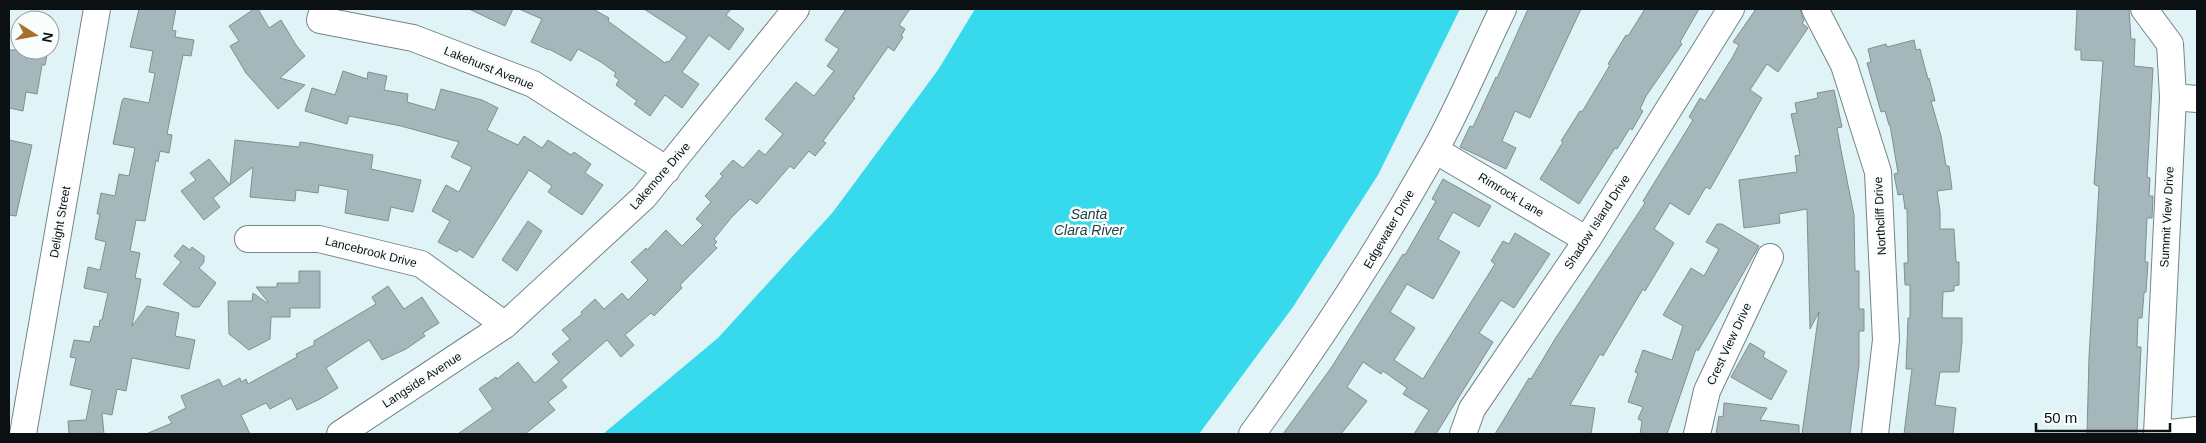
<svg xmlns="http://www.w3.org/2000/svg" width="2206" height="443" font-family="Helvetica,sans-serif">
<rect width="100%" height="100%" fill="#e0f3f6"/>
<path fill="#37d9ec" d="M975 9H1460L1378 175 1293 307 1199 434H603L718 338 833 212 938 70Z"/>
<path fill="#a5b7ba" stroke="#7e9092" d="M139 9H176L172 30 176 31 175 37 194 40 191 56 183 55 167 134 172 135 169 153 160 151 158 162 156 160 145 221 136 220 130 251 140 253 135 278 141 279 132 326 147 306 179 313 175 336 195 340 189 369 132 358 126 391 117 389 112 415 102 413 104 434H69L68 421 86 420 92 390 70 385 76 358 70 357 74 340 90 342 94 326 99 327 100 320H102L108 293 84 288 88 267 100 270 106 242 95 239 100 214H97L101 193 115 196 119 174 129 176 135 148 113 144 122 101 124 98 149 103 155 73 149 72 153 51 130 47Z
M254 9H258L269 28 281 20 296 45 305 56 280 78 305 85 278 109 246 73 230 46 239 41 229 26Z
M469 9H513L505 26Z
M519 9H593L609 18 608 21 665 63 667 61 669 62 687 37 644 9H731L726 15 744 29 729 50 709 35 682 72 699 84 682 108 665 95 650 116 634 104 637 101 616 85 619 80 614 76 616 73 601 62 578 49 571 61 549 49V50L531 42 542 19Z
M846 9H910L899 25 905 29 901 36 903 37 894 51 888 47 853 97 855 98 823 141 826 143 815 156 809 151 794 169 790 166 757 204 750 199 731 218 714 239 717 242 714 245 717 248 680 285 682 288 654 316 651 313 625 335 634 345 621 357 607 340 561 380 567 387 548 402 555 410 525 434H458L493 409 479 389 496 377 497 379 518 362 535 383 559 362 552 354 570 339 562 330 582 314 581 312 595 299 604 309 622 293 628 300 648 280 631 262 646 248 647 250 666 230 682 246 703 225 696 219 711 202 705 196 723 176 720 174 733 160 743 168 759 150 765 155 783 134 765 119 796 82 814 96 834 71 827 66 839 49 825 40Z
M1528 9H1581L1530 118 1515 111 1502 141 1516 148 1506 169 1460 147 1470 126 1473 127 1496 77 1497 78Z
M1645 9H1699L1680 42 1682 44 1646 96 1640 109 1643 111 1632 130 1630 128 1617 149 1615 148 1579 204 1540 179 1563 142 1561 141 1580 111 1582 112 1610 65 1608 64 1626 35 1628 36Z
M1756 9H1800L1804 21 1802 23 1808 28 1778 72 1767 64 1750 90 1762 98 1710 189 1706 187 1689 215 1670 203 1654 229 1674 243 1645 291 1643 289 1603 356 1600 354 1570 405 1595 408 1591 434H1495L1529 378 1531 379 1555 339 1645 203 1643 201 1693 120 1689 117 1700 98 1705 101 1732 58 1739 45 1733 42Z
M2077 9H2129L2131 39H2135L2134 66 2153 68 2147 177 2150 178 2149 196H2153L2152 218H2147L2145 262H2148L2146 292 2144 293 2142 318H2138L2137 347H2141L2137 434H2087L2089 357 2099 187 2094 184 2103 61 2081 60V50H2075Z
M1914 40 1916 50 1920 49 1928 79 1929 78 1935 101H1931L1941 136 1946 166H1949L1952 189 1937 191 1940 211V229H1954L1956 262H1959V285L1954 286V291L1943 292 1942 318H1962V341L1959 372H1940L1935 405 1956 408 1953 434H1904L1912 369H1906L1908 318H1910V285H1905L1904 263H1908L1907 209H1905L1903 194 1898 195 1894 174 1898 173 1890 125H1889L1885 111 1881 112 1867 63 1871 62 1868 49 1886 44 1887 47Z
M9 50H48L45 65H42L37 94 26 92 23 111 9 108Z
M343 71 367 79 368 72 387 76 384 90 408 94 407 102 435 110 441 89 482 100 498 108 487 130 518 145 524 136 542 148 548 140 571 155 574 152 591 164 585 173 603 185 582 215 548 192 552 186 529 170 473 258 459 249 457 252 438 242 450 221 432 211 446 185 459 192 472 167 451 157 459 142 401 126 349 116 347 124 305 111 312 88 335 95Z
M1834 90 1842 127 1837 128 1841 150 1854 215 1855 271H1859V309H1864V331H1859V365L1850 434H1802L1819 312 1810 329 1807 209 1779 214 1780 223 1744 228 1739 180 1797 172 1795 156 1800 155 1791 114 1797 113 1795 103 1818 98 1817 93Z
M9 140 32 145 16 216 9 215Z
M235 140 299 147 300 142 308 143 373 155 371 169 421 180 413 212 391 207 388 221 345 213 348 190 319 185 318 193 296 190 295 201 250 197 253 167 213 198 220 207 204 220 181 191 196 180 190 173 209 159 230 185Z
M1443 179 1491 206 1479 227 1453 212 1438 239 1460 252 1433 299 1407 284 1390 312 1415 328 1394 360 1423 379 1495 264 1491 261 1503 241 1509 244 1515 233 1550 254 1514 308 1501 300 1479 333 1493 342 1436 434H1414L1429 410 1403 394 1407 388 1383 371 1381 374 1363 362 1347 387 1367 401 1341 434H1283L1331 368 1403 254 1405 255 1436 201 1432 199Z
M528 221 542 231 517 271 502 260Z
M1717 224H1722L1759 246 1698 351 1696 349 1667 434H1640L1642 421 1638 419 1643 407 1628 402 1638 373 1635 372 1643 350 1672 360 1683 326 1663 315 1691 268 1704 276 1719 249 1706 242Z
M183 245 190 250 192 247 204 256V262L199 268 216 283 199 307H193L163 284 181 262 174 256Z
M299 271H320V308H290V317H271L270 339 249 350 229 334 228 301H252L253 293 267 303 268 302 256 287H277V283H299Z
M388 286 404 309 422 297 439 323 423 333 425 336 406 349 382 360 369 340 326 368 338 388 320 399 297 410 291 398 270 409 266 403 241 415 250 434H146L172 423 168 417 186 408 181 396 219 379 223 387 240 378 241 382 246 379 248 384 297 357 296 354 314 345V341L376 304 372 297Z
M1750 343 1765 352 1763 357 1787 371 1771 400 1731 377Z
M1724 403 1767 408 1760 420 1799 425V434H1716L1719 416 1723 417Z"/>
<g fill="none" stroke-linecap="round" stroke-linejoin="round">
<g stroke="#748588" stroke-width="28">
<path id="minor" d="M323 9 320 20 413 38 533 84 667 170
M1815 9 1844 65 1878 172 1886 340 1875 434
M2144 9 2170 44 2173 97 2157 434
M2173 97 2197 99
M1435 150 1587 240
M248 239H319L421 264 505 325
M23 434 97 9
M340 434 505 325 644 197 796 9
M1252 434C1318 344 1379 250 1434 152 1460 106 1480 56 1503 9
M1463 434 1472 409 1587 240 1731 9
M1697 434 1707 391 1770 257
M2161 434 2197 430"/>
</g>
<use href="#minor" stroke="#fff" stroke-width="26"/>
</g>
<g text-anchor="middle" stroke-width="5" stroke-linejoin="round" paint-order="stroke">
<g font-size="12" fill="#0b1112" stroke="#f9fdfe">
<text transform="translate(489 68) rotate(22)" y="4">Lakehurst Avenue</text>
<text transform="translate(660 176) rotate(-49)" y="4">Lakemore Drive</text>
<text transform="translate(1511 195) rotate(31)" y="4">Rimrock Lane</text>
<text transform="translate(1880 216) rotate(-93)" y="4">Northcliff Drive</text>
<text transform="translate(2167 217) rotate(-87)" y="4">Summit View Drive</text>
<text transform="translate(60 222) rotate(-80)" y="4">Delight Street</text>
<text transform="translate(1597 222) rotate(-57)" y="4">Shadow Island Drive</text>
<text transform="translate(1389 229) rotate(-60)" y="4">Edgewater Drive</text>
<text transform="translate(371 252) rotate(14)" y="4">Lancebrook Drive</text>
<text transform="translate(1729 344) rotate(-65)" y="4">Crest View Drive</text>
<text transform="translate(422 380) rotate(-33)" y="4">Langside Avenue</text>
</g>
<g font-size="14" font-style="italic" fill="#263f43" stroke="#f9fdfe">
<text x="1089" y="219">Santa<tspan x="1089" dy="16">Clara River</tspan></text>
</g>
</g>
<rect width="2206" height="443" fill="none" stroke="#0b1112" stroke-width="20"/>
<g transform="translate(35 35) rotate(101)"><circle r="24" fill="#f9fdfe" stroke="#9a9fa0"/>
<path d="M0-4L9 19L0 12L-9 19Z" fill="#a6702a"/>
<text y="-8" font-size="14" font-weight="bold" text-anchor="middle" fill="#0b1112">N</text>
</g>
<path d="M2036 423v8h134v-8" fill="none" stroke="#0b1112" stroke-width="2.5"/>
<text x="2044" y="423" font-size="15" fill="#0b1112" stroke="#f9fdfe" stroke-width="4" paint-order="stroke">50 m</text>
</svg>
